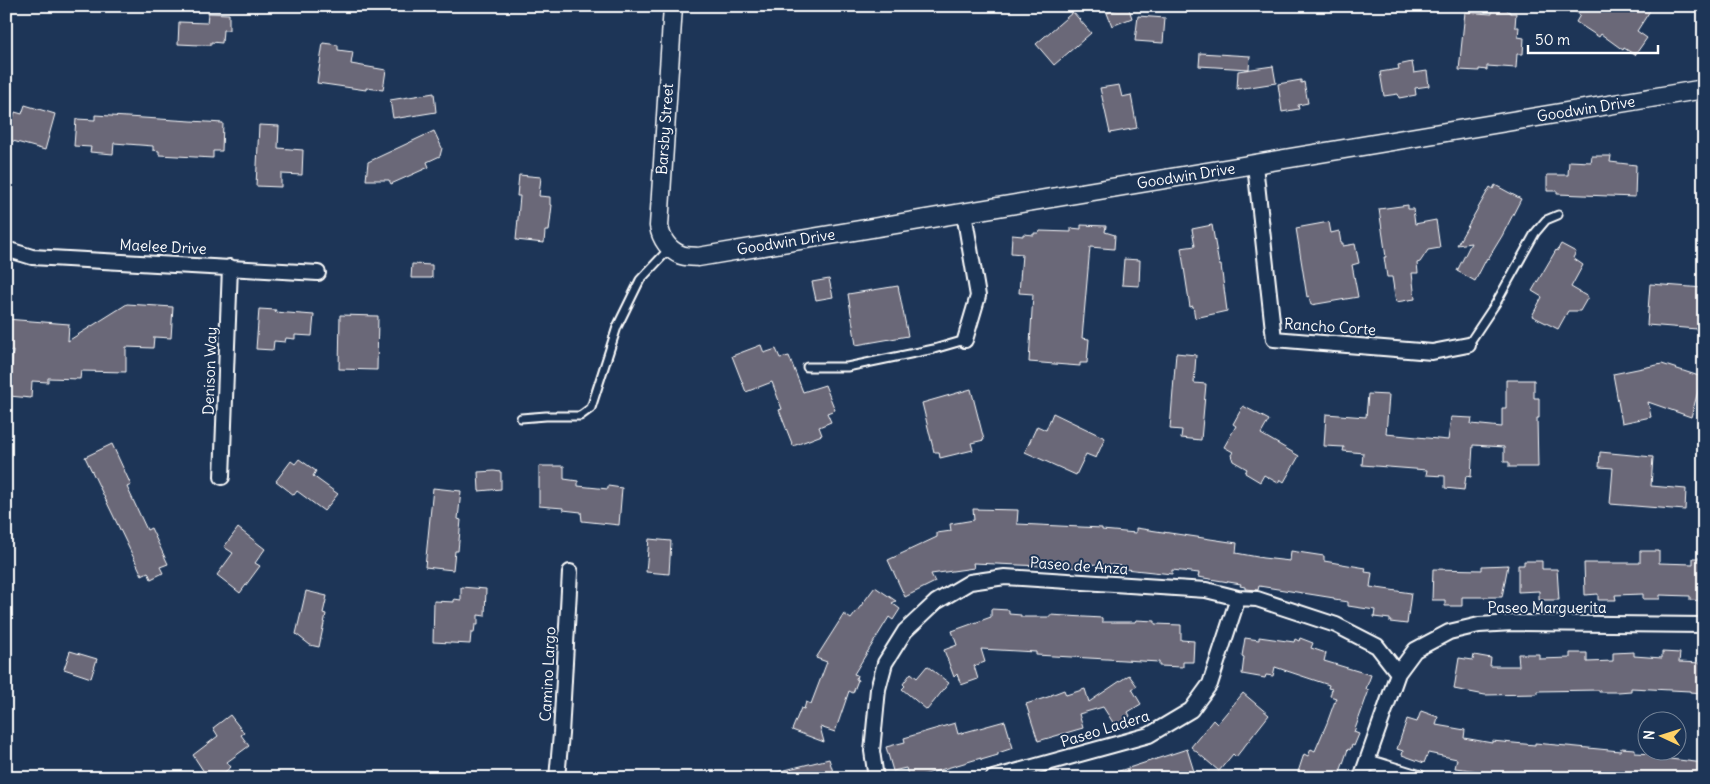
<svg xmlns="http://www.w3.org/2000/svg" width="1710" height="784" font-family="Delius,sans-serif">
<rect width="100%" height="100%" fill="#1d3557"/>
<filter id="ink" filterUnits="userSpaceOnUse"><feTurbulence type="fractalNoise" baseFrequency=".02" numOctaves="2"/><feDisplacementMap in="SourceGraphic" scale="10" xChannelSelector="R" yChannelSelector="G"/><feConvolveMatrix kernelMatrix="1 2 1 2 8 2 1 2 1" color-interpolation-filters="sRGB"/></filter>
<g filter="url(#ink)">
<path fill="#6b6778" stroke="#fff" d="M1124 6H1128L1132 18 1112 26 1107 13Z
M1492 6H1502L1511 13H1516L1515 27H1519L1518 37 1524 38 1523 54H1517L1516 68 1487 66V70L1479 69V71L1459 70 1465 12 1492 14Z
M1567 6H1653L1637 31 1647 38 1635 55 1624 48 1623 50 1601 34 1599 37 1576 22 1580 15Z
M1073 12 1091 33 1054 65 1036 44Z
M208 13 229 14V30H223L222 43 211 42V45H200L178 44 179 22 207 23Z
M1138 16 1165 18 1163 43 1135 41Z
M323 43 338 45V50L353 52 351 64 386 70 383 90 366 88V90L317 83Z
M1200 53 1250 56 1249 69 1199 66Z
M1412 62 1414 73 1427 71 1429 86 1415 88 1416 95 1399 98 1398 94 1384 96 1380 72 1399 69 1398 65Z
M1273 66 1276 83 1237 89 1238 71Z
M1301 80V83L1304 82 1308 103 1298 105 1299 109 1282 112 1278 84Z
M1119 85 1122 97 1131 95 1137 128 1110 133 1100 88Z
M434 93 436 112 399 118V117L393 118 390 100Z
M25 105 55 114 45 150 6 139V117L13 119 15 112 22 114Z
M95 115 223 123 222 151H213V158L159 155V151L153 150V146L114 143 113 154 90 152 91 147 74 146 76 119 95 120Z
M259 125 279 126 278 148 303 150 302 175 281 174V187L256 186Z
M434 131 442 148 440 156 427 162 429 167 391 184 389 180H366L368 162Z
M1592 156H1611L1610 162 1636 165 1635 197 1557 194V191H1547V175H1568L1569 161 1591 162Z
M519 175 541 177 539 196 550 197V205H552L549 231H545L544 243 516 240 520 196H517Z
M1495 185 1521 199 1502 236 1488 259 1487 258 1475 281 1457 271 1471 243 1457 245 1490 187 1493 189Z
M1408 205V209H1413L1415 224 1436 220 1440 248 1428 250 1420 262 1417 263 1418 273H1412L1415 299 1396 302 1392 277H1387L1384 257H1386L1379 209Z
M1329 222 1331 233 1339 231 1341 243H1343V246L1355 244 1359 263 1352 265 1358 297 1311 305 1309 296 1307 297 1296 228Z
M1081 225 1106 226 1105 232 1115 235 1114 249 1090 247 1082 338 1089 339 1087 363H1080V366L1029 362 1033 294 1019 293 1022 254 1011 253 1012 235 1023 236V234L1034 235V233H1039L1040 231 1071 232V228L1081 229Z
M1212 225 1219 265H1221L1227 311 1195 318 1193 306 1190 307 1181 248 1195 246 1192 229Z
M1561 244 1576 252 1573 258 1583 265 1571 287 1588 297 1580 311H1568L1558 329 1532 316 1542 297 1532 291 1556 250 1557 251Z
M1124 259 1140 260 1139 286 1122 285Z
M412 264 432 265V278H411Z
M829 279 833 297 816 300 812 282Z
M1650 284 1704 288V327H1699L1697 329 1647 325Z
M898 286 908 336 856 345 848 294Z
M127 304 173 307 171 338 154 337 153 348 126 347V372L81 371 80 379 48 378V382L32 381 31 398 9 396 13 351 6 350V319L69 324 68 341Z
M259 309 276 310 275 312 314 315 312 336 295 335V339L286 338 285 342 274 341 273 350 256 349Z
M340 315 378 316 377 370 339 369Z
M761 345 764 353 776 349 780 358 789 356 803 392 825 385 835 410 827 413 831 422 819 427 822 435 793 446 779 410 782 409 772 382 746 392 732 356Z
M1176 353 1196 355 1194 383 1206 384 1201 440 1181 438 1182 430 1170 429Z
M1662 364 1702 377 1691 417 1648 402 1651 417 1622 423 1613 374Z
M1506 380H1534V398H1539V418H1537L1538 467H1509V462H1504V447L1473 445 1471 477 1466 476 1464 490 1445 488V476L1426 475 1427 470 1362 465 1363 453 1343 451 1344 447 1324 446 1326 414 1366 417 1368 394 1389 395 1386 434 1448 440 1451 417 1472 418 1471 424 1502 427V408H1506Z
M971 389 984 440 971 443 973 450 940 458 939 452H934L922 403Z
M1243 406 1269 420 1261 434 1299 456 1284 482 1280 479 1278 483 1264 475 1260 482 1245 473 1247 469 1233 461 1231 455 1233 452 1224 447 1236 426 1233 424Z
M1053 413 1105 438 1096 458 1086 454 1076 475 1025 452 1037 426 1046 430Z
M112 444 131 485 127 487 147 530 151 528 168 564 160 567 163 573 151 579 148 572 142 575 85 457Z
M1600 452 1653 457 1651 486 1686 489 1685 510 1610 504 1613 468 1599 467Z
M299 459 316 471 313 476 338 494 324 511 297 491 294 495 276 481 291 461 295 464Z
M539 466H564V479L578 481V486L608 489V486L622 488 619 525 582 521 581 512 563 510V508L539 506Z
M494 471 501 472V489L479 491 478 472Z
M433 488 461 491 458 519 461 520 458 551H455L453 570 425 567Z
M973 509 1018 510 1017 524 1102 528V530L1136 533V528L1237 543 1236 553 1263 558 1290 561 1291 551 1324 556V561L1366 568 1365 572 1372 573 1370 587 1411 593 1407 624 1390 622V619L1374 617 1375 610 1348 606V602L1334 600V598L1259 586 1258 590 1245 589V587L1240 586 1241 584 1198 577 1199 573 1172 570V574L1125 569 1126 566 1088 564V568L973 563 974 568 931 574 935 582 905 597 888 560 937 537V533L951 531 950 524 974 520Z
M238 528 265 549 255 563 260 566 240 593 217 575 233 553 224 547Z
M649 539 671 541 669 574 646 572Z
M1640 551H1659V563L1693 564V558H1704V601L1690 600V596L1660 595V599H1643V594L1615 595 1616 600H1598V594L1585 595 1584 563H1640Z
M1524 561H1542V569H1557L1559 600H1539V591L1518 592V565H1524Z
M1508 565 1502 597H1462V606H1445V600H1432L1433 569 1482 570V566Z
M461 587 486 589 485 616 478 615V625H475L474 633H471L470 644 433 642 434 601 454 602V599L461 600Z
M875 587 896 601 892 603 900 609 893 620 889 617 854 674 857 675 856 679 858 680 853 693 849 691 835 732 820 727 824 742 792 730 801 708 804 709 806 702 811 704 827 662 816 658 844 614 851 619Z
M306 591 327 596 323 613 326 614 319 647 310 645 296 634Z
M991 609 1009 610V614L1021 615V617H1050V615L1102 618V622H1135L1136 620 1155 621V624L1181 625V640L1194 641 1193 662H1183V667L1159 666V662L1036 655V652L981 649 985 662 974 666 978 679 961 685 957 674 954 677 944 650 957 645 952 631 991 617Z
M1259 637 1294 642 1295 639 1299 641 1300 638 1313 643 1311 648 1326 653 1324 661 1371 675 1366 689 1369 690 1354 732 1359 734 1354 746 1352 745 1350 750 1348 749 1338 778H1296L1304 754 1308 756 1311 749 1315 751 1327 723 1336 698 1330 696 1332 689 1328 688 1329 685 1275 667 1273 676 1266 675 1265 678 1242 674 1244 657 1242 656 1245 638 1259 640Z
M70 651 97 659 91 678 64 669Z
M1634 652V656L1662 658V652L1680 653 1679 662 1702 663 1704 664V693L1690 692V691L1631 688V691L1618 692H1599V690L1537 691V694L1485 695 1454 689 1459 658 1473 660 1474 655 1491 658 1490 666H1519L1518 654H1539V659L1570 658V653H1587V662L1613 661V653Z
M927 666 949 683 927 710 902 689 905 686 903 684 911 673 917 678Z
M1129 675 1137 686 1132 689 1141 704 1128 712 1130 716 1119 724 1117 722 1114 724 1103 707 1079 714 1083 728 1038 741 1026 704 1051 696V695L1064 690 1066 695 1085 689 1089 702Z
M1243 693 1269 715 1236 757 1233 754 1219 771 1191 747 1213 720 1217 724Z
M1421 711 1438 717 1436 725 1465 730 1464 738 1492 743V741L1535 745V743L1620 751 1621 748 1635 749V753L1654 754 1653 757 1704 763V778H1547V773L1520 771 1519 778H1502L1503 774 1455 768 1457 759 1428 753 1424 763 1402 755 1403 751 1397 749 1407 719 1417 722Z
M230 715 244 733 241 735 249 746 227 762 231 767 217 778H208L193 755 218 736 213 728Z
M1005 721 1013 748 998 753V755L981 760V758L913 778H909L906 768 893 771 886 747 905 742 904 738 955 723 958 734Z
M1187 749 1196 778H1107V775Z
M829 759 835 778H774L773 773Z"/>
<g fill="none" stroke-linecap="round" stroke-linejoin="round">
<g stroke="#fff" stroke-width="11">
<path id="service" d="M1468 345 1496 303 1535 233 1546 220 1558 215
M807 367H847L934 349 965 340
M521 418 546 416H580L591 408 617 327 640 280 670 248"/>
</g>
<g stroke="#fff" stroke-width="18">
<path id="minor" d="M1255 165 1274 339 1432 352 1468 345
M964 213 978 296 965 340
M6 249 32 257 318 273
M222 477 230 267
M1367 762 1419 778
M557 778 561 734 570 572
M876 778 872 751 878 689 885 663 905 631 919 618 936 602 970 582 1005 577 1206 590 1238 598 1257 599 1336 625 1377 646 1398 673
M993 778 1149 735 1191 710 1210 684 1238 598
M1361 778 1398 673 1415 650 1449 632 1479 625 1513 623 1704 625"/>
</g>
<g stroke="#fff" stroke-width="21">
<path id="tertiary" d="M673 6 659 226C661 239 669 250 681 255 686 257 693 256 698 257L1704 89"/>
</g>
<use href="#service" stroke="#1d3557" stroke-width="7"/>
<use href="#minor" stroke="#1d3557" stroke-width="14"/>
<use href="#tertiary" stroke="#1d3557" stroke-width="18"/>
</g>
</g>
<g text-anchor="middle" stroke-width="4" stroke-linejoin="round" paint-order="stroke">
<g font-size="15" fill="#fff" stroke="#1d3557">
<text transform="translate(1586 109) rotate(-9)" y="5">Goodwin Drive</text>
<text transform="translate(665 129) rotate(-86)" y="5">Barsby Street</text>
<text transform="translate(1186 176) rotate(-9)" y="5">Goodwin Drive</text>
<text transform="translate(786 242) rotate(-9)" y="5">Goodwin Drive</text>
<text transform="translate(163 247) rotate(3)" y="5">Maelee Drive</text>
<text transform="translate(1330 327) rotate(4)" y="5">Rancho Corte</text>
<text transform="translate(210 371) rotate(-88)" y="5">Denison Way</text>
<text transform="translate(1079 566) rotate(4)" y="5">Paseo de Anza</text>
<text x="1547" y="613">Paseo Marguerita</text>
<text transform="translate(548 674) rotate(-87)" y="5">Camino Largo</text>
<text transform="translate(1105 729) rotate(-17)" y="5">Paseo Ladera</text>
</g>
</g>
<rect width="1710" height="784" fill="none" stroke="#1d3557" stroke-width="25"/>
<rect x="12" y="12" width="1685" height="759" fill="none" stroke="#fff" stroke-width="2" filter="url(#ink)"/>
<g transform="translate(1662 736) rotate(274)"><circle r="24" fill="#1d3557" stroke="#77869a"/>
<path d="M0-4L9 19L0 12L-9 19Z" fill="#ffd166"/>
<text y="-8" font-size="14" font-weight="bold" text-anchor="middle" fill="#ffffff">N</text>
</g>
<path d="M1528 45v8h130v-8" fill="none" stroke="#ffffff" stroke-width="2.5"/>
<text x="1535" y="45" font-size="15" fill="#ffffff" stroke="#1d3557" stroke-width="4" paint-order="stroke">50 m</text>
</svg>
